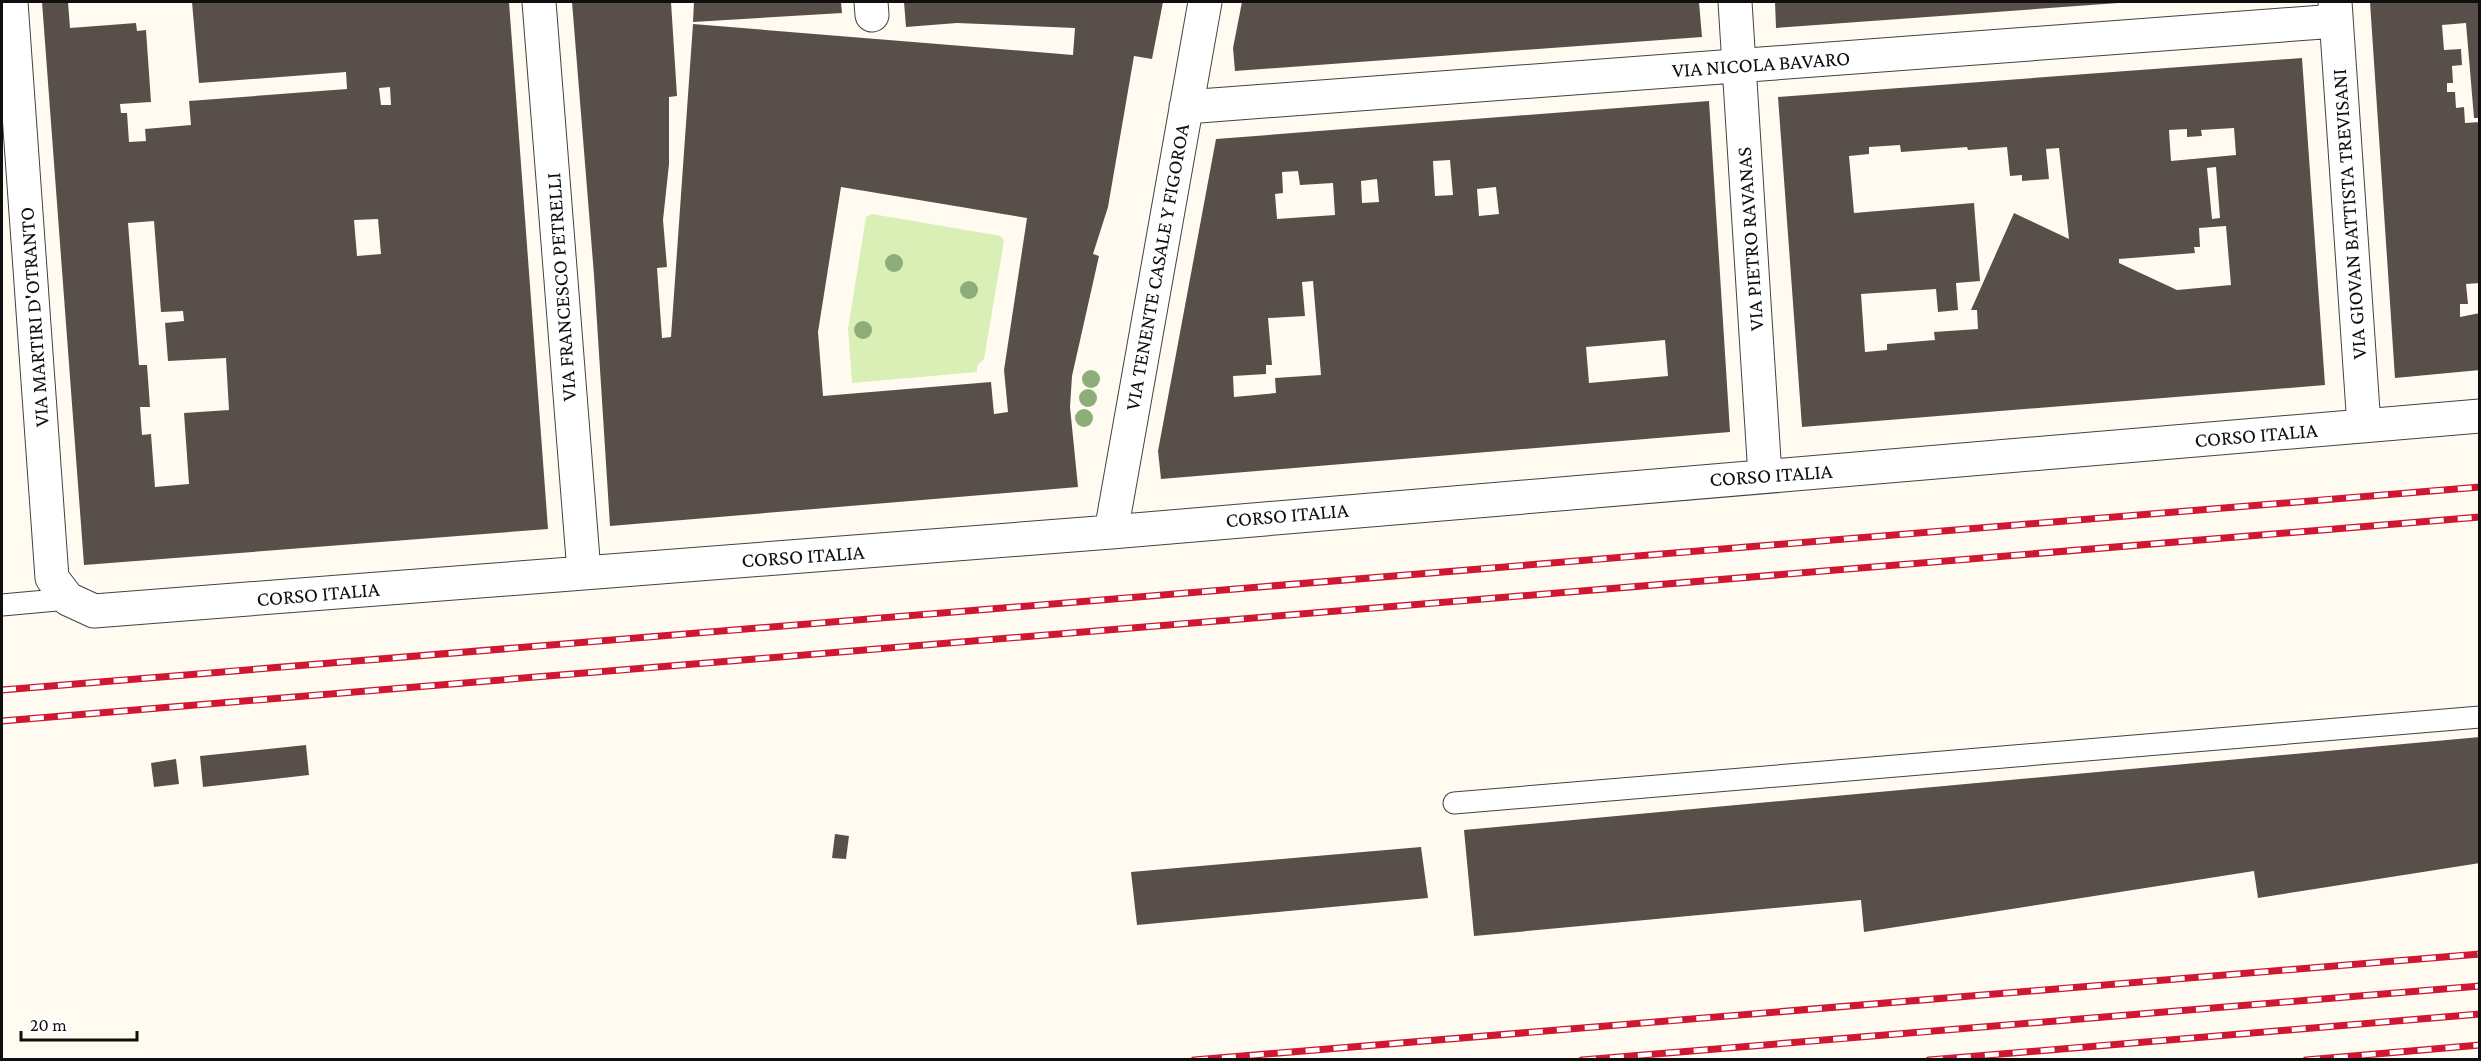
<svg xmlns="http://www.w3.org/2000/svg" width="2481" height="1061" font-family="'Crimson Pro',serif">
<rect width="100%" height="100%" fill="#fffbf1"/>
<path fill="#d9efb6" d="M872 214 1001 236 1004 241 984 359 977 366V372L852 383 848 329 866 217Z"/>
<path fill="#594f4a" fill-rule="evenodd" d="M42 2H68L70 28 136 23 137 31 146 30 151 102 120 104 121 113H127L129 142 146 141 145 129 191 125 189 101 347 89 346 72 199 83 192 2H509L548 529 84 565ZM390 87 391 105H381L379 88ZM378 219 381 254 357 256 354 220ZM154 221 161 312 183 311 184 321 165 323 168 361 226 358 229 410 184 413 189 484 155 487 151 434 142 435 140 407H150L147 365H139L128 223Z
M572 2H671L677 96 669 97V164L663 220 667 267 657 268 662 338 671 337 693 24 1073 55 1075 28 957 23 906 27 904 2H1163L1152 59 1134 56 1108 207 1093 254 1099 256 1072 376 1070 407 1078 487 610 526 594 275ZM841 187 1027 218 1004 370 1008 412 994 414 991 382 823 396 818 332Z
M694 2H841L842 13 693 22Z
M1242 2H1699L1702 37 1235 71 1233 48Z
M1775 2H2118V3L1776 28Z
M2370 2H2480V118H2474L2466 23 2442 25 2444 50 2461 49 2462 65 2452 66 2453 83H2447V92H2455L2456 108 2464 107 2465 123 2480 122V283L2466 284 2468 304H2460V317L2480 313V370L2395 378Z
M2302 58 2325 385 1802 427 1778 97ZM2234 128 2236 155 2171 161 2169 130 2187 129V137L2202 136 2201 130ZM1900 145 1901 152 1967 147 1968 150 2007 147 2010 176 2022 175V181L2049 179 2046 149 2059 148 2069 239 2014 213 1971 310H1977L1978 329 1934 332 1935 340 1887 344V350L1865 352 1861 294 1936 289 1938 312 1958 310 1956 283 1980 281 1974 203 1854 213 1849 156 1869 154V147ZM2216 167 2220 218 2212 219 2207 168ZM2226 226 2231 285 2177 290 2119 263V259L2195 253 2194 247H2200L2199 228Z
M1709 101 1730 432 1161 479 1158 451 1216 139ZM1450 160 1453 195 1435 196 1433 161ZM1298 171 1300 185 1333 183 1335 215 1277 219 1275 194 1283 193 1282 172ZM1377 179 1379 202 1362 203 1361 181ZM1496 187 1499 214 1479 216 1477 189ZM1313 281 1321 375 1275 378 1276 393 1234 397 1233 376 1266 374V365H1272L1268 318 1305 316 1302 282ZM1665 340 1668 376 1589 383 1586 347Z
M2480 737V863L2258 898 2254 871 1864 932 1861 900 1474 936 1464 830Z
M306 745 309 775 203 787 200 756Z
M176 759 179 784 154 787 151 763Z
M835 834 849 836 846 859 832 858Z
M1421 847 1428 898 1137 925 1131 872Z"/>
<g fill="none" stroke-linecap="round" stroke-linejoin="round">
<g stroke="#424242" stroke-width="23">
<path id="lane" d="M2 605 68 599
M1454 803 2480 717"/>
</g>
<g stroke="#424242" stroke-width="35">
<path id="street" d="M11 2 52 578 68 599 94 611 1111 532 2480 416
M539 2 584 572
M871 2 872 15
M1735 2 1765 476
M2335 2 2364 426
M1186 107 2336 21
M1111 532 1205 2"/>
</g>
<use href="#lane" stroke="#fff" stroke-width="21"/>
<use href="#street" stroke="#fff" stroke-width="33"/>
<g stroke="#cf1731" stroke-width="7">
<path id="rail" d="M2 690 2480 487
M2 721 2480 517
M1194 1060 2480 954
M1582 1060 2480 986
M1929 1060 2480 1014
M2306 1060 2480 1045"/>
</g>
<use href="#rail" stroke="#fff" stroke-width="4.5" stroke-dasharray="14" stroke-linecap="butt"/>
</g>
<g fill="#8eae79">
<circle cx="894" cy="263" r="9"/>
<circle cx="969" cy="290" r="9"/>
<circle cx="863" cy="330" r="9"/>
<circle cx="1091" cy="379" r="9"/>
<circle cx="1088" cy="398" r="9"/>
<circle cx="1084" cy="418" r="9"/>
</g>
<g text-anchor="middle" stroke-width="6" stroke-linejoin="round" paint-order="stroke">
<g font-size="21" fill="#0f0f0f" stroke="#fff">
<text transform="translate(1761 64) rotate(-4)" y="7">VIA NICOLA BAVARO</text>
<text transform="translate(2349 214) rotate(-94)" y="7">VIA GIOVAN BATTISTA TREVISANI</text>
<text transform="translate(1750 239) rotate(-94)" y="7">VIA PIETRO RAVANAS</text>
<text transform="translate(1157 267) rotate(-80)" y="7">VIA TENENTE CASALE Y FIGOROA</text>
<text transform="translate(561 287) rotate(-94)" y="7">VIA FRANCESCO PETRELLI</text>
<text transform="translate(34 317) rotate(-94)" y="7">VIA MARTIRI D'OTRANTO</text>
<text transform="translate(2256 435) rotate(-5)" y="7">CORSO ITALIA</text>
<text transform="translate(1771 475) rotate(-4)" y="7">CORSO ITALIA</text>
<text transform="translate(1287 515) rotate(-5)" y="7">CORSO ITALIA</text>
<text transform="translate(803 556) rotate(-4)" y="7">CORSO ITALIA</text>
<text transform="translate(318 594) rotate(-5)" y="7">CORSO ITALIA</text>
</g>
</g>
<rect width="2481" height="1061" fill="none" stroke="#0f0f0f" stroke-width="6"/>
<path d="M21 1031v9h116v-9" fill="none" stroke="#0f0f0f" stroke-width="3"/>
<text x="30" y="1031" font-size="18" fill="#0f0f0f" stroke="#ffffff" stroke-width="4.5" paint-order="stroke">20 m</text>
</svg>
